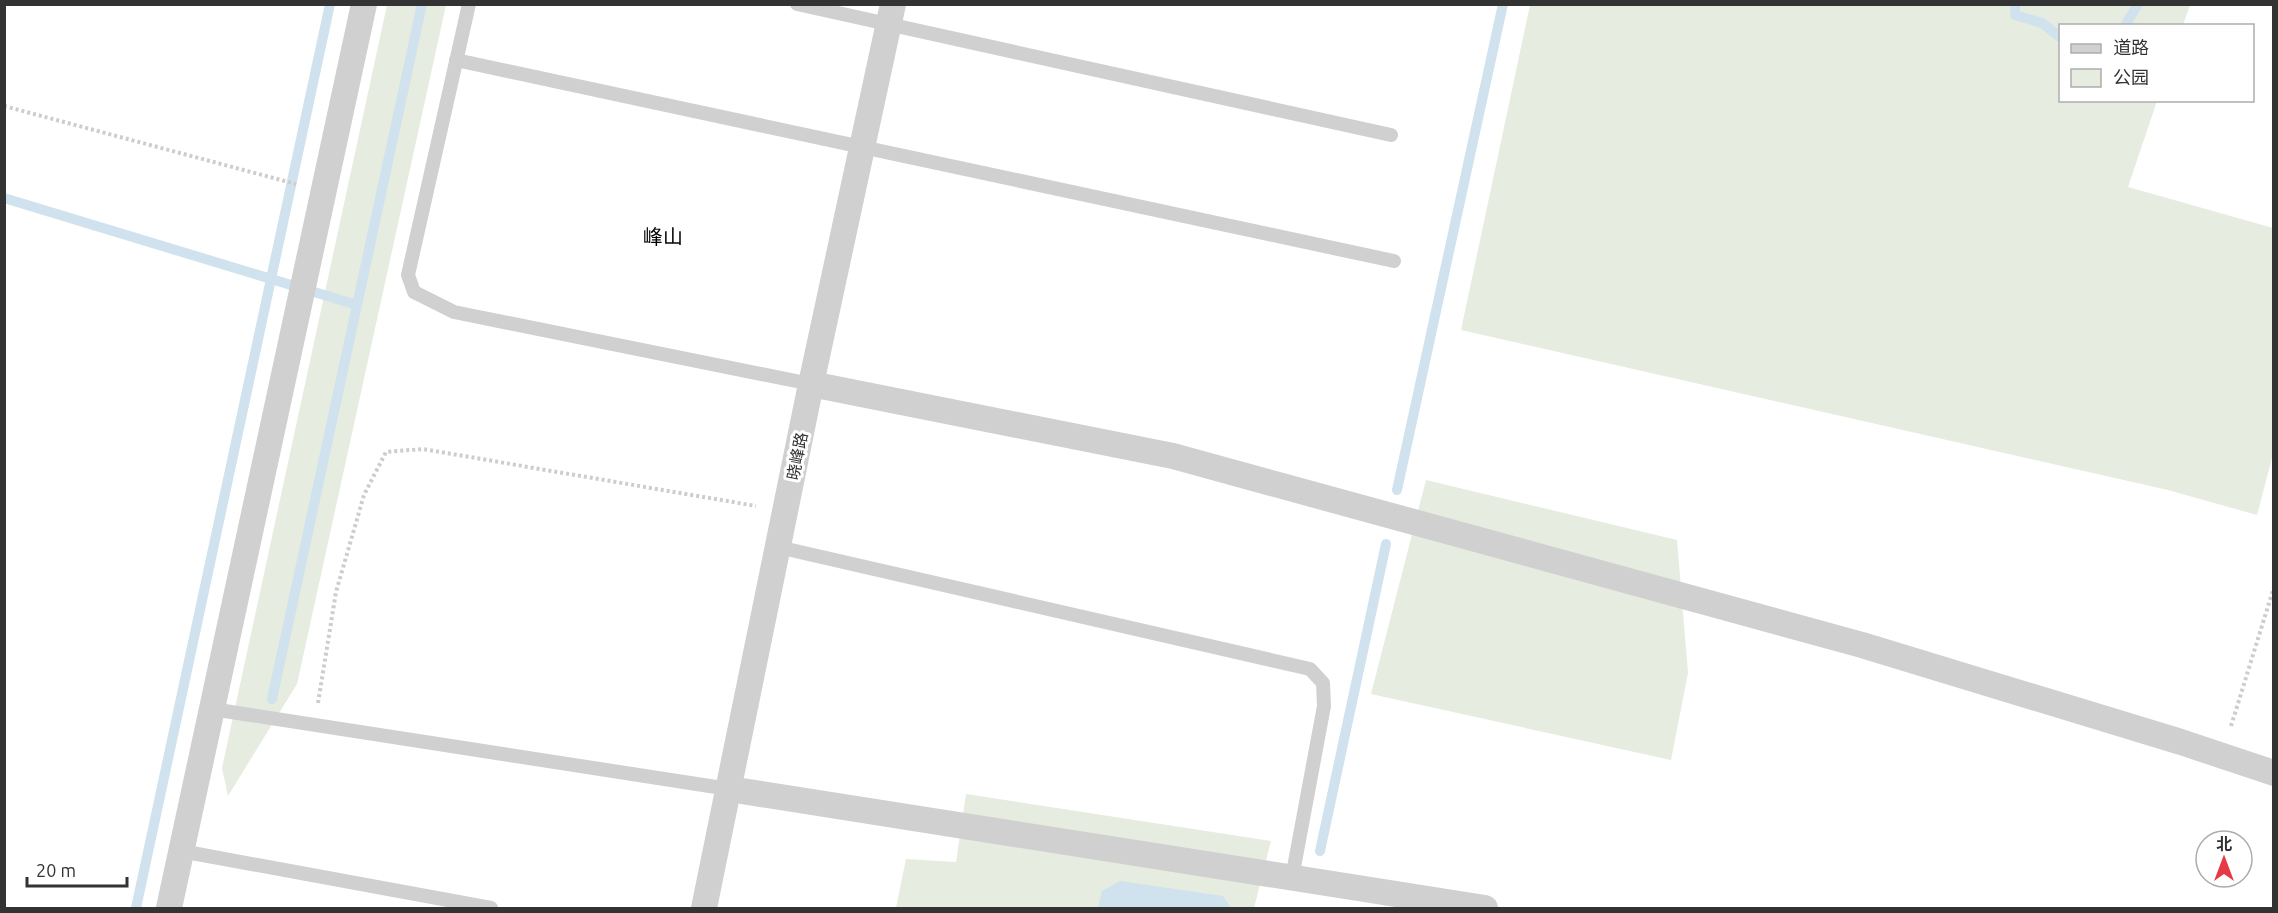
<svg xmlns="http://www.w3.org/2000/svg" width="2278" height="913" font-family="Ubuntu,'Noto Sans SC',sans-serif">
<rect width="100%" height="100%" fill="#fff"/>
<path fill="#e6ecdf" d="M387 5H446L297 684 228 796 222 768Z
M1530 5H2190L2183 25 2060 26V100L2157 101 2128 187 2273 228V454L2257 515 2168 490 1461 330Z
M1426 480 1677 540 1688 673 1671 760 1371 694Z
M966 794 1271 841 1254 908H896L906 859 956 862Z"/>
<path fill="#cfe2ee" d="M1120 881 1223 896 1231 908H1098L1102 891Z"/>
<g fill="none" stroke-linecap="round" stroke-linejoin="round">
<path stroke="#cfe2ee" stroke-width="10" d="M2015 4V15L2042 23 2060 37
M2125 26 2138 4
M4 198 357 305
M1397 490 1503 4
M272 699 422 4
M1320 851 1386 544
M136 908 330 4"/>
<path stroke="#cdcdcd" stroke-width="4" stroke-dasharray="3 3" stroke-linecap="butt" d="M4 106 296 184
M318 703 336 592 364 495 386 452 423 449 756 506
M2231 726 2274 587"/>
<path stroke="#d0d0d0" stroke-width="14" d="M469 4 408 275 414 292 454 312 811 384
M797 4 1391 135
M456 60 1394 261
M778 547 1310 669 1323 683 1324 706 1292 878
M212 709 729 789
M181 851 491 908"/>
<path stroke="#d0d0d0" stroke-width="26" d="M811 384 1173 456 1862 645 2181 742 2274 773
M729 789 1485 908
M169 908 364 4
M704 908 811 384 893 4"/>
</g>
<g text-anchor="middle" stroke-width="6" stroke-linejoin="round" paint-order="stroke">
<g font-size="16" fill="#333" stroke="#fff">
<text transform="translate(797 456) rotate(-79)" y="6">晓峰路</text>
</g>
<g font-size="20" fill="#000" stroke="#fff">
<text x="663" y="244">峰山</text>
</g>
</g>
<rect width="2278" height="913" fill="none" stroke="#333333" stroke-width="12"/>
<rect x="2059" y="24" width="195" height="78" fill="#ffffff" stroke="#adadad" stroke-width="1.5"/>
<rect x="2071" y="44" width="30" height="9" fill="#d0d0d0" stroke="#adadad" stroke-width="1.5"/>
<text x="2113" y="54" font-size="18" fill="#333333">道路</text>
<rect x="2071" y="69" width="30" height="18" fill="#e6ecdf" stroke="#adadad" stroke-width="1.5"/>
<text x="2113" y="84" font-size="18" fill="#333333">公园</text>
<g transform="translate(2224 859)"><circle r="28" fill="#ffffff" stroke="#adadad" stroke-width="1.5"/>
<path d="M0-4.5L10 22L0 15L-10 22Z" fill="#e63946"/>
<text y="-9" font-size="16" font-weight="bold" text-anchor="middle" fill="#333333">北</text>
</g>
<path d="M27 877v9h100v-9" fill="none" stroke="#333333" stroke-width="3"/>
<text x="36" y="877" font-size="18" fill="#333333" stroke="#ffffff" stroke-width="4.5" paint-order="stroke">20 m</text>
</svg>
